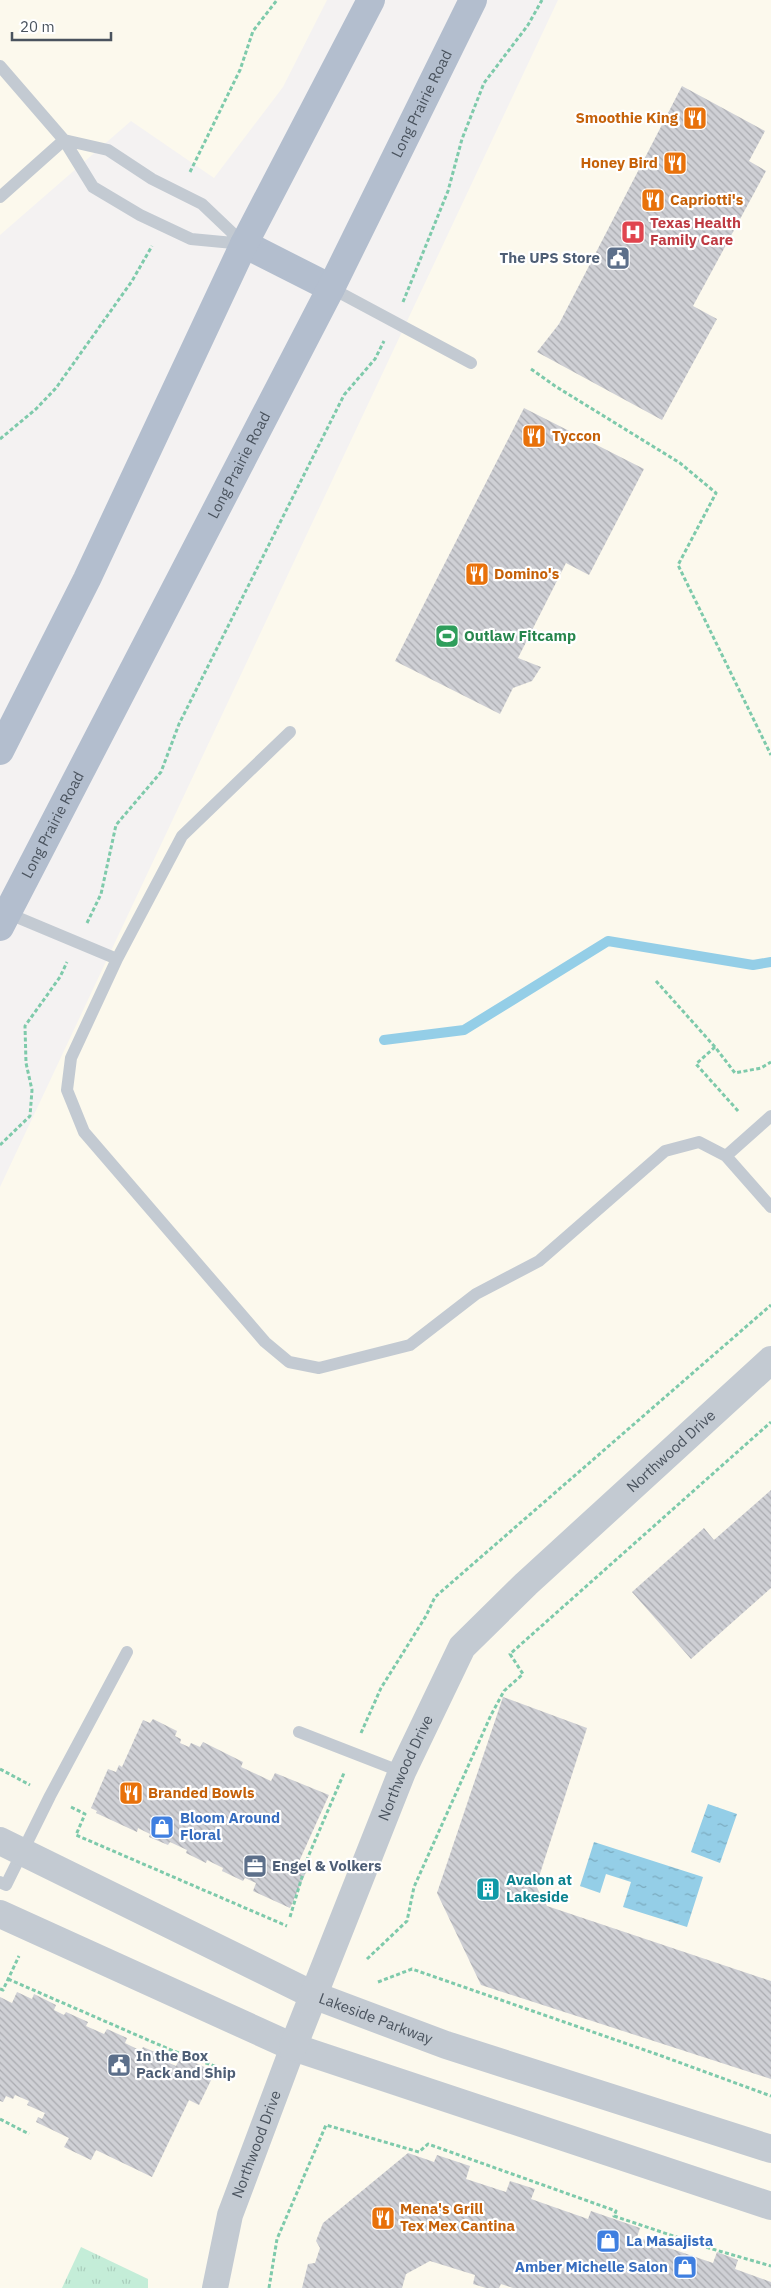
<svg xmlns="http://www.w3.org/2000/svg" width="771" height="2288" font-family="'IBM Plex Sans',sans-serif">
<defs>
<pattern id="park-tufts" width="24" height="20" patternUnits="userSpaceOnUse" patternTransform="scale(1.25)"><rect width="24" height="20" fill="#c4edd8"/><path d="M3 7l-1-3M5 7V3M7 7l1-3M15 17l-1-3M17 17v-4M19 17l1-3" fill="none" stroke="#aacdbc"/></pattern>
<pattern id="water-ripples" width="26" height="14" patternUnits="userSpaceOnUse" patternTransform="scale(1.25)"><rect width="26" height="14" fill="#94cee7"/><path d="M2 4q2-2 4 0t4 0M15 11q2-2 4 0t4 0" fill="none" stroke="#7baabe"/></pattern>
<pattern id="building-back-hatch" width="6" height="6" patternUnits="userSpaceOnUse" patternTransform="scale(1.25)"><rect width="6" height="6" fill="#cfd0d5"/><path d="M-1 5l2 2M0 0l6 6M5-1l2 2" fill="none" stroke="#aaabb0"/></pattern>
</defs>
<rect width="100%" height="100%" fill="#f4f2f2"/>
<path fill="#fcf9ed" d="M0 0H327L283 87 214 178 131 121 0 235Z
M558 0H771V2288H0V1187Z"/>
<path fill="url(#park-tufts)" d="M81 2247 148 2279V2288H62Z"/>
<path fill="url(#water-ripples)" d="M708 1804 737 1814 720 1863 691 1852Z
M594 1842 703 1877 687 1927 623 1907 631 1882 606 1874 600 1893 580 1886Z"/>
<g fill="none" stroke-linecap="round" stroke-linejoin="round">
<path stroke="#94cee7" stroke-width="10" d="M384 1040 464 1030 608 941 753 965 771 962"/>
</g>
<path fill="url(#building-back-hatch)" d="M682 86 765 131 749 161 766 171 693 306 717 319 662 420 537 352 559 324Z
M524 408 644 469 589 575 566 563 518 658 541 667 532 681 513 688 500 714 395 661Z
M771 1490V1588L691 1659 632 1592 704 1528 714 1540Z
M503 1697 587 1728 536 1886 547 1906 771 1981V2079L481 1985 437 1893Z
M153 1719 177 1731 175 1736 181 1739 180 1743 189 1747 191 1743 200 1747 203 1742 243 1762 241 1767 271 1781 275 1773 329 1795 297 1866 307 1870 290 1908 253 1891 256 1883 245 1878 243 1881 222 1871 223 1868 207 1860 206 1863 186 1853 187 1850 170 1842 168 1845 149 1837 150 1834 138 1828 137 1832 96 1813 97 1811 91 1808 108 1769 116 1772 119 1765 122 1767 143 1720 150 1723Z
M17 1992 32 1999 34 1994 56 2005 54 2010 64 2015 66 2012 88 2022 86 2026 104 2034 107 2029 127 2038 125 2043 141 2051 143 2047 162 2055 160 2059 176 2066 181 2056 215 2072 199 2105 189 2100 152 2177 96 2150 91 2160 64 2147 69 2138 36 2122 38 2117 42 2119 45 2113 27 2105 29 2101 15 2095 13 2099 6 2096 3 2102 0 2101V1997L12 2003Z
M408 2153 434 2162 437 2155 470 2166 466 2179 506 2192 510 2181 535 2189 531 2199 588 2219 591 2211 640 2228 637 2237 713 2263 717 2252 738 2260 735 2269 771 2282V2288H513L501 2284 499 2288H486L473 2284 475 2275 430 2261 406 2274 402 2288H302L308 2264 315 2263 320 2248 316 2241 323 2223Z"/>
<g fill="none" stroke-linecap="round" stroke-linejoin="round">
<path stroke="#7ecaab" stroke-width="3" stroke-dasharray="4 2.5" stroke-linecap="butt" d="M190 172 240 70 253 31 277 0
M403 302 448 191 462 139 484 83 528 25 542 0
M531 369 555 386 680 463 716 493 678 565 771 755
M0 439 36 409 56 388 132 281 152 246
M87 923 101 894 116 825 161 772 179 724 344 395 375 359 384 341
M656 981 715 1047 735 1073 761 1068 771 1062
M715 1047 696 1064 739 1112
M0 1145 30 1116 32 1090 26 1063 25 1026 60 977 67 962
M361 1733 381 1688 426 1616 435 1597 771 1305
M0 1769 30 1785
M71 1807 85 1814 76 1835 287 1926
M290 1917 308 1857 344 1773
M367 1959 407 1921 414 1887 491 1715 504 1691 523 1674 510 1654 771 1422
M8 1979 171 2050 217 2067
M378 1982 412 1969 659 2055 771 2096
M0 1989 3 1990 19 1956
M0 2119 29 2134
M269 2288 277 2239 326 2125 419 2152 428 2144 616 2211 614 2216 709 2248 771 2266"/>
<path stroke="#c3cad2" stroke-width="12" d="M0 66 64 140 93 187 140 215 191 239 244 244
M64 140 108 150 152 179 202 204 244 244
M0 197 64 140
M331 288 471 363
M7 913 117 959 182 836 290 732
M117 959 71 1058 67 1090 84 1132 265 1342 289 1362 319 1368 410 1345 476 1294 539 1261 665 1151 699 1142 726 1156 771 1207
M726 1156 771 1116
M299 1732 402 1772
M0 1882 6 1885 50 1796 127 1652"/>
<path stroke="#c3cad2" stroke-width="26" id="s1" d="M215 2288 230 2215 293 2047"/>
<g stroke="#c3cad2" stroke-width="28">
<path id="s2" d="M0 1841 313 1995 446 2045 771 2149"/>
<path d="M0 1914 293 2047 771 2206"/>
<path id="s3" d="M293 2047 402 1772 462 1647 526 1584 771 1360"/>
</g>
<g stroke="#b3bece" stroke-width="28">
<path d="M244 244 331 288"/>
<path d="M0 751 87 579 244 244 371 0"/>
<path id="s4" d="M0 927 331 288 473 0"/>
</g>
</g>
<defs>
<g id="restaurant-square" transform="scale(1.25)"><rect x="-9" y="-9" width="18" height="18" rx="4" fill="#e8710a" stroke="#fff"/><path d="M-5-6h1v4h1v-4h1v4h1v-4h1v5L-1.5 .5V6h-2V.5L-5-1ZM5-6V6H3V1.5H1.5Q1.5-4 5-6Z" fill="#fff"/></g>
<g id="hospital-square" transform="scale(1.25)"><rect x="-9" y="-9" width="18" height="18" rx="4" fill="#e0444e" stroke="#fff"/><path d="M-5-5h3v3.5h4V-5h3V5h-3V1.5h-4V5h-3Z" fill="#fff"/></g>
<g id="civic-square" transform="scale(1.25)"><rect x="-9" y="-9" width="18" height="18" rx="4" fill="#5c6f8a" stroke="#fff"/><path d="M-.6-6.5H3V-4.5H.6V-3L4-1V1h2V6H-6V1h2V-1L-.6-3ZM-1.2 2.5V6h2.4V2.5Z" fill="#fff"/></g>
<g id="stadium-square" transform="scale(1.25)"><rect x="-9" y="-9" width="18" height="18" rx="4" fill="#2e9e5b" stroke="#fff"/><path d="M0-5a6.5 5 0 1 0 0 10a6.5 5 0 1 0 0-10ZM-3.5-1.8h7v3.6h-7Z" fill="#fff"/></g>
<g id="shop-square" transform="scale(1.25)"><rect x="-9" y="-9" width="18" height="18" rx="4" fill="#3f7fe0" stroke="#fff"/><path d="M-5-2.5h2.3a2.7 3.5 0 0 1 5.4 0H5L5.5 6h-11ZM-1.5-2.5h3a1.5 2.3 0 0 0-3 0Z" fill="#fff"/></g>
<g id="office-square" transform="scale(1.25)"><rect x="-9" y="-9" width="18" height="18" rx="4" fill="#5c6f8a" stroke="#fff"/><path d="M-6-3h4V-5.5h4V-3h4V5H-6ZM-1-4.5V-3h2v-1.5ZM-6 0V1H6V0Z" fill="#fff"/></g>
<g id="building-square" transform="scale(1.25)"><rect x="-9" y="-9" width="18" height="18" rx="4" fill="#0f9aa8" stroke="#fff"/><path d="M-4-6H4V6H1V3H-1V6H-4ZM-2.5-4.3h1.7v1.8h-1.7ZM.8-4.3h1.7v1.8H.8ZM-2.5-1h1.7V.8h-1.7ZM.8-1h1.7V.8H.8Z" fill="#fff"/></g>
</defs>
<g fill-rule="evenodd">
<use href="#restaurant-square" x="695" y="118"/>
<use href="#restaurant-square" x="675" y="163"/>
<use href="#restaurant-square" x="653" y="200"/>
<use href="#hospital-square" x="633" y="232"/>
<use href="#civic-square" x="618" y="258"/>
<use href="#restaurant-square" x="534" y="436"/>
<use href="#restaurant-square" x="477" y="574"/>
<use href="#stadium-square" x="447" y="636"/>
<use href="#restaurant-square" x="131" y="1793"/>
<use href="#shop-square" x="162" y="1827"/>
<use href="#office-square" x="255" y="1866"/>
<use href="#building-square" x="488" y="1889"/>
<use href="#civic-square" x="119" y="2065"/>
<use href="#restaurant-square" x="383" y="2218"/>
<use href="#shop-square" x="608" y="2241"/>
<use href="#shop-square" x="685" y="2267"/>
</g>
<g text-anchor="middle" stroke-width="4.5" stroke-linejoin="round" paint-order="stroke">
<g font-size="15" fill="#4a535e" stroke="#fff">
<text dy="5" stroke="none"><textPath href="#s4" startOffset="925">Long Prairie Road</textPath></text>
<text dy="5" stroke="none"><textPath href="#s4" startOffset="520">Long Prairie Road</textPath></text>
<text dy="5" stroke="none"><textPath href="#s4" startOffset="115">Long Prairie Road</textPath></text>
<text dy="5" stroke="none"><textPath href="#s3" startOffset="721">Northwood Drive</textPath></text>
<text dy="5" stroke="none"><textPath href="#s3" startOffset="301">Northwood Drive</textPath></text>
<text dy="5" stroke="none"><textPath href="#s2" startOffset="416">Lakeside Parkway</textPath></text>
<text dy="5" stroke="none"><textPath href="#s1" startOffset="150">Northwood Drive</textPath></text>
</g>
<g font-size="15" font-weight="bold" fill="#c56008" stroke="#fff" text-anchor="start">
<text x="678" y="123" text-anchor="end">Smoothie King</text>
<text x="658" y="168" text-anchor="end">Honey Bird</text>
<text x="670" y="205">Capriotti's</text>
<text x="552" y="441">Tyccon</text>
<text x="494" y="579">Domino's</text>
<text x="148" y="1798">Branded Bowls</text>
<text x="400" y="2214">Mena's Grill<tspan x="400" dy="17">Tex Mex Cantina</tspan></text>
</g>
<g font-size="15" font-weight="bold" fill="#be3a42" stroke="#fff" text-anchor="start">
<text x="650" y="228">Texas Health<tspan x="650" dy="17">Family Care</tspan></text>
</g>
<g font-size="15" font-weight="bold" fill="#4e5e75" stroke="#fff" text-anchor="start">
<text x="600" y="263" text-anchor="end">The UPS Store</text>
<text x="272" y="1871">Engel &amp; Volkers</text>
<text x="136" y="2061">In the Box<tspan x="136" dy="17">Pack and Ship</tspan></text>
</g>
<g font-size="15" font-weight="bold" fill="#27864d" stroke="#fff" text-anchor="start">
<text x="464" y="641">Outlaw Fitcamp</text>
</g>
<g font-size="15" font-weight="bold" fill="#366cbe" stroke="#fff" text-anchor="start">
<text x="180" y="1823">Bloom Around<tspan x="180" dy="17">Floral</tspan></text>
<text x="626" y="2246">La Masajista</text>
<text x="668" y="2272" text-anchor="end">Amber Michelle Salon</text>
</g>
<g font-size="15" font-weight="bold" fill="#0d838f" stroke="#fff" text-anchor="start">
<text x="506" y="1885">Avalon at<tspan x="506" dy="17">Lakeside</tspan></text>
</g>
</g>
<path d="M12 32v8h99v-8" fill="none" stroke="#4a535e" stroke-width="2.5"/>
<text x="20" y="32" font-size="15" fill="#4a535e" stroke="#ffffff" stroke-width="4" paint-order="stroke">20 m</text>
</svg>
